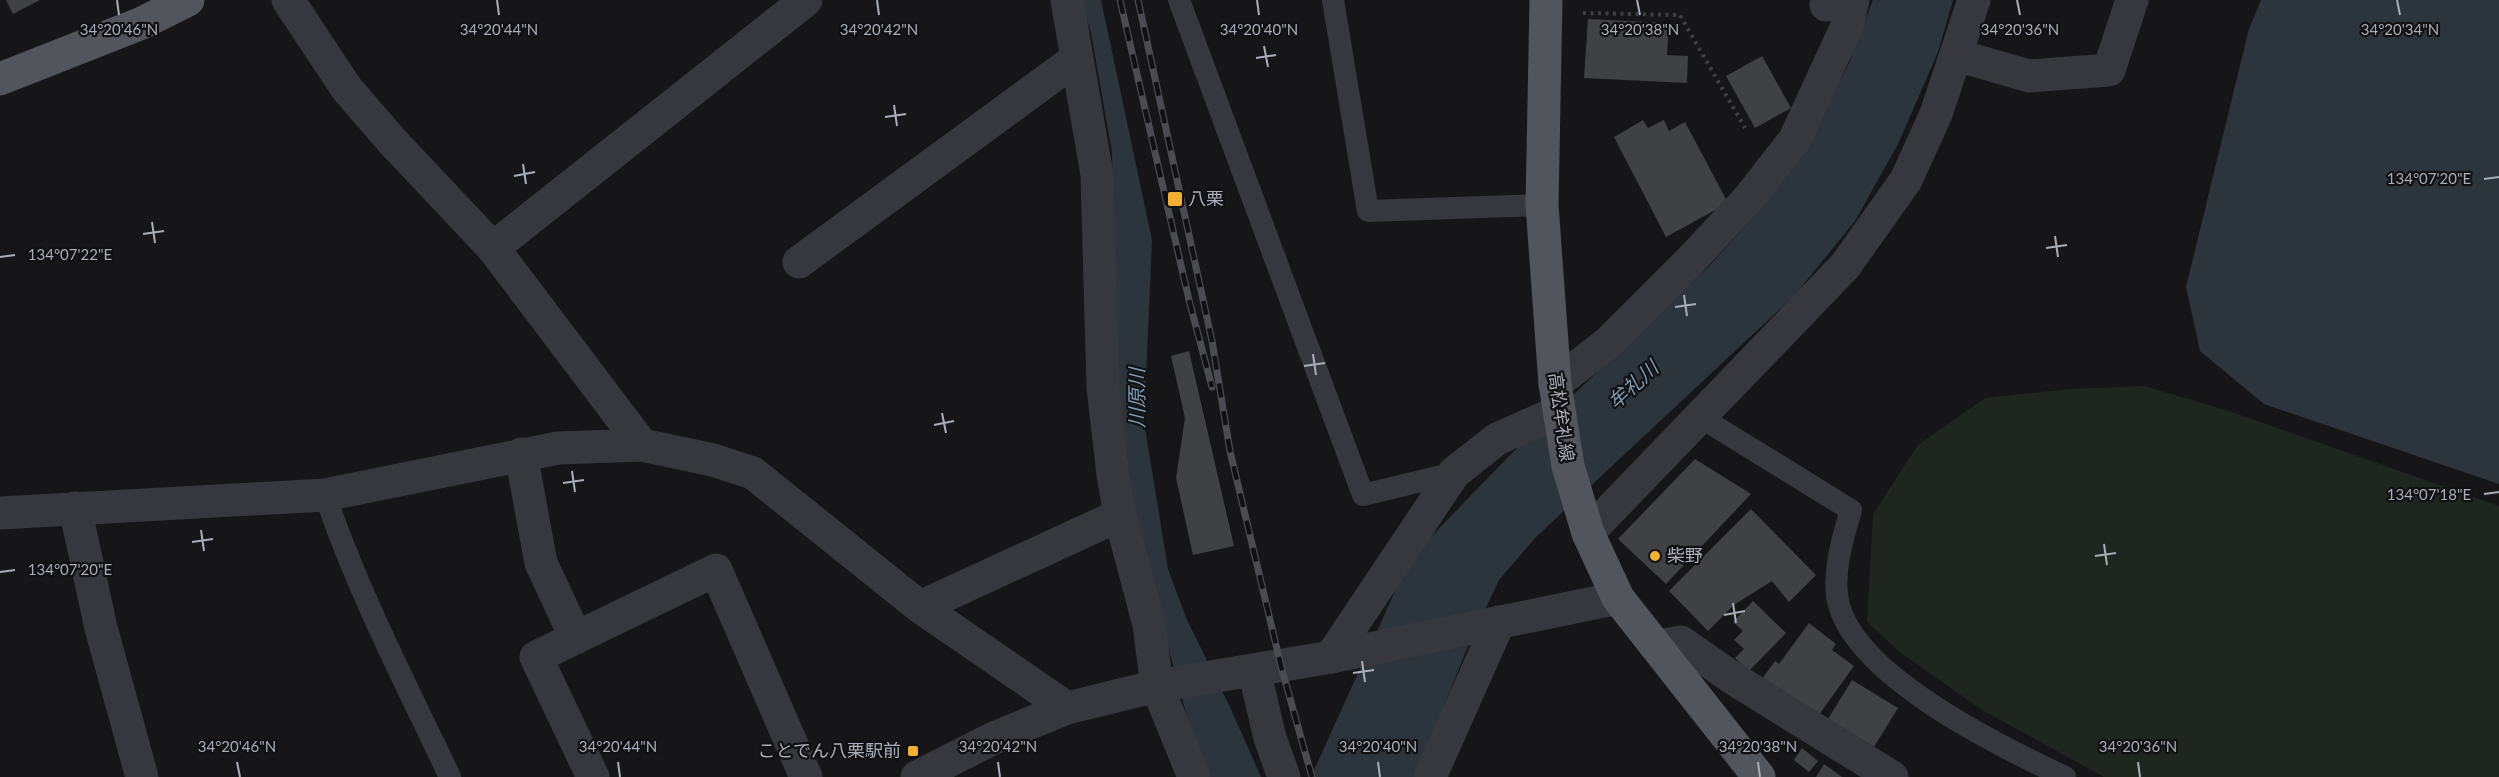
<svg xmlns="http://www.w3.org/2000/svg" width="2499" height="777" font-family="Lato,'Noto Sans JP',sans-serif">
<rect width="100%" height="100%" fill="#161618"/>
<path fill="#1e261f" d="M2144 386 2229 411 2499 506V777H2104L1982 710 1901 653 1867 622 1873 514 1918 445 1985 398 2069 389Z"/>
<path fill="#2c353c" d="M1081 0H1101L1152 240 1144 422 1168 569 1187 620 1229 705 1261 777H1210L1191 732 1135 523 1118 378 1112 152 1091 33Z
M1873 0H1953L1938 52 1898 144 1855 221 1794 296 1535 538 1499 580 1468 646 1415 777H1311L1397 587 1424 544 1511 454 1709 266 1760 210 1806 148 1849 63Z
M2261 0H2499V484L2264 404 2200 351 2186 287 2249 29Z"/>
<path fill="#404145" d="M6 0H40L13 14Z
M1588 19 1669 23 1667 55 1688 56 1687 83 1584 78Z
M1762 56 1791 108 1755 128 1726 76Z
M1643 120 1648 128 1664 120 1669 131 1685 122 1728 203 1666 237 1614 137Z
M1189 351 1234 546 1193 555 1176 478 1185 418 1171 356Z
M1695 459 1751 494 1666 584 1618 539Z
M1751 509 1816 575 1789 602 1772 581 1734 605 1708 631 1669 591Z
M1753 601 1786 633 1749 671 1735 658 1744 649 1734 640 1743 631 1733 622Z
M1809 623 1836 644 1832 650 1854 666 1816 719 1762 679 1775 661 1779 664Z
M1852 680 1898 708 1874 747 1828 719Z
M1802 748 1818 761 1809 772 1794 760Z
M1824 764 1842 777H1816Z"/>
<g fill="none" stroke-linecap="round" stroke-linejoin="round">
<path stroke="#3d3f44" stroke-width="4" stroke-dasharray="3 4.5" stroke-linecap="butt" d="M1583 13 1680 15 1745 128"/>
<path stroke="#37383d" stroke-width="22" d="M1179 0 1363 495 1454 473
M1333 0 1368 211 1542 205
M1700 417 1851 510C1843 538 1834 565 1837 595 1846 672 2001 747 2065 777
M325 495C358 592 406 684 450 777"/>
<path stroke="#37383d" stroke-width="33" d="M288 0 347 89 392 141 493 248 642 445
M1067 0 1097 175 1103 387 1113 475 1120 515 1149 625 1157 686 1194 777
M1826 5 1829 0
M1956 55 2029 76 2109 70 2132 0
M493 248 806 0
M799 262 1076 59
M1555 384 1609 342 1691 260 1749 198 1795 139 1847 26 1853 0
M521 454 541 563 576 638
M75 508 101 628 142 777
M0 513 325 495 558 448 642 445 713 460 753 473 920 607 1067 708
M1588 533 1845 266 1906 180 1936 114 1974 0
M920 607 1120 515
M1656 646 1681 642 1734 679 1892 777
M1331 657 1454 473 1497 439 1558 412
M1254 670 1270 738 1284 777
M593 777 536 657 716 570 806 777
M1430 777 1499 622"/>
<path stroke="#37383d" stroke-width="33" d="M917 777 994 738 1067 708 1157 686 1331 657 1618 598"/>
<path stroke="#53555c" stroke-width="33" d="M1546 0 1542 205 1555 384 1568 466 1588 533 1618 598 1759 777
M0 79 142 23 188 0"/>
<g stroke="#4a4c52" stroke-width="7">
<path id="rail" d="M1120 0 1189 300 1212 387
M1138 0 1212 341 1230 451 1281 666 1312 777"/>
</g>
<use href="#rail" stroke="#111113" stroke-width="4.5" stroke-dasharray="14" stroke-linecap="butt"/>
</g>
<path fill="none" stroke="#a8adb8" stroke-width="2" d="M117 0 119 15M497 0 499 15M877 0 879 15M1257 0 1259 15M1637 0 1640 15M2017 0 2020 15M2397 0 2400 15M1264 46 1268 67M1256 58 1276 55M894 105 897 126M885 117 906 114M523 164 526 184M514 176 535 172M2484 179 2499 177M152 222 155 243M143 234 164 231M2055 236 2058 257M2046 248 2067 245M0 257 15 255M1684 295 1687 316M1675 307 1696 304M1313 354 1316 375M1304 366 1325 363M942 413 946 433M934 425 954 421M572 471 575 492M563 483 584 480M2484 494 2499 492M201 530 204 551M192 542 213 539M2104 544 2107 565M2095 556 2116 553M0 572 15 570M1733 603 1736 623M1724 615 1745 611M1362 661 1365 682M1353 673 1374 670M237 762 240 777M618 762 620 777M998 762 1000 777M1378 762 1380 777M1758 762 1760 777M2138 762 2140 777"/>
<g fill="#f2b134" stroke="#111113" stroke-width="2">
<rect x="1167" y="191" width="16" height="16" rx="3"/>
<circle cx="1655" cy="556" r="6"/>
<rect x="907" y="745" width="12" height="12" rx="3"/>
</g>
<g text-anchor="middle" stroke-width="4.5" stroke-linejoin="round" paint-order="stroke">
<g font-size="18" fill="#a8adb8" stroke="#111113" text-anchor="start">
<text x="1188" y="205">八栗</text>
<text x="1667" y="562">柴野</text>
<text x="901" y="757" text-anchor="end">ことでん八栗駅前</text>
</g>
<g font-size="18" fill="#a8adb8" stroke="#111113">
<text transform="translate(1561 417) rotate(82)" y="6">高松牟礼線</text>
</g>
<g font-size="20" font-style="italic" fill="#7f9bb3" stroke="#111113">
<text transform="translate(1633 385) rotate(-42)" y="7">牟礼川</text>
<text transform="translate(1137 398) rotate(-90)" y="7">川原川</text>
</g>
</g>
<g font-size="15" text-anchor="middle" fill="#a8adb8" stroke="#111113" stroke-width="4.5" stroke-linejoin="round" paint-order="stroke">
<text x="119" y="35">34°20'46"N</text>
<text x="499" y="35">34°20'44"N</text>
<text x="879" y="35">34°20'42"N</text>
<text x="1259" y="35">34°20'40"N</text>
<text x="1640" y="35">34°20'38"N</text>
<text x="2020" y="35">34°20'36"N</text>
<text x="2400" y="35">34°20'34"N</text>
<text x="2429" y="184">134°07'20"E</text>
<text x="70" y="260">134°07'22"E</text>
<text x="2429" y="500">134°07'18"E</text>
<text x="70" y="575">134°07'20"E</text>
<text x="237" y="752">34°20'46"N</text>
<text x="618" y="752">34°20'44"N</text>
<text x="998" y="752">34°20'42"N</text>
<text x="1378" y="752">34°20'40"N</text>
<text x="1758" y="752">34°20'38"N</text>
<text x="2138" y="752">34°20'36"N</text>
</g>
</svg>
